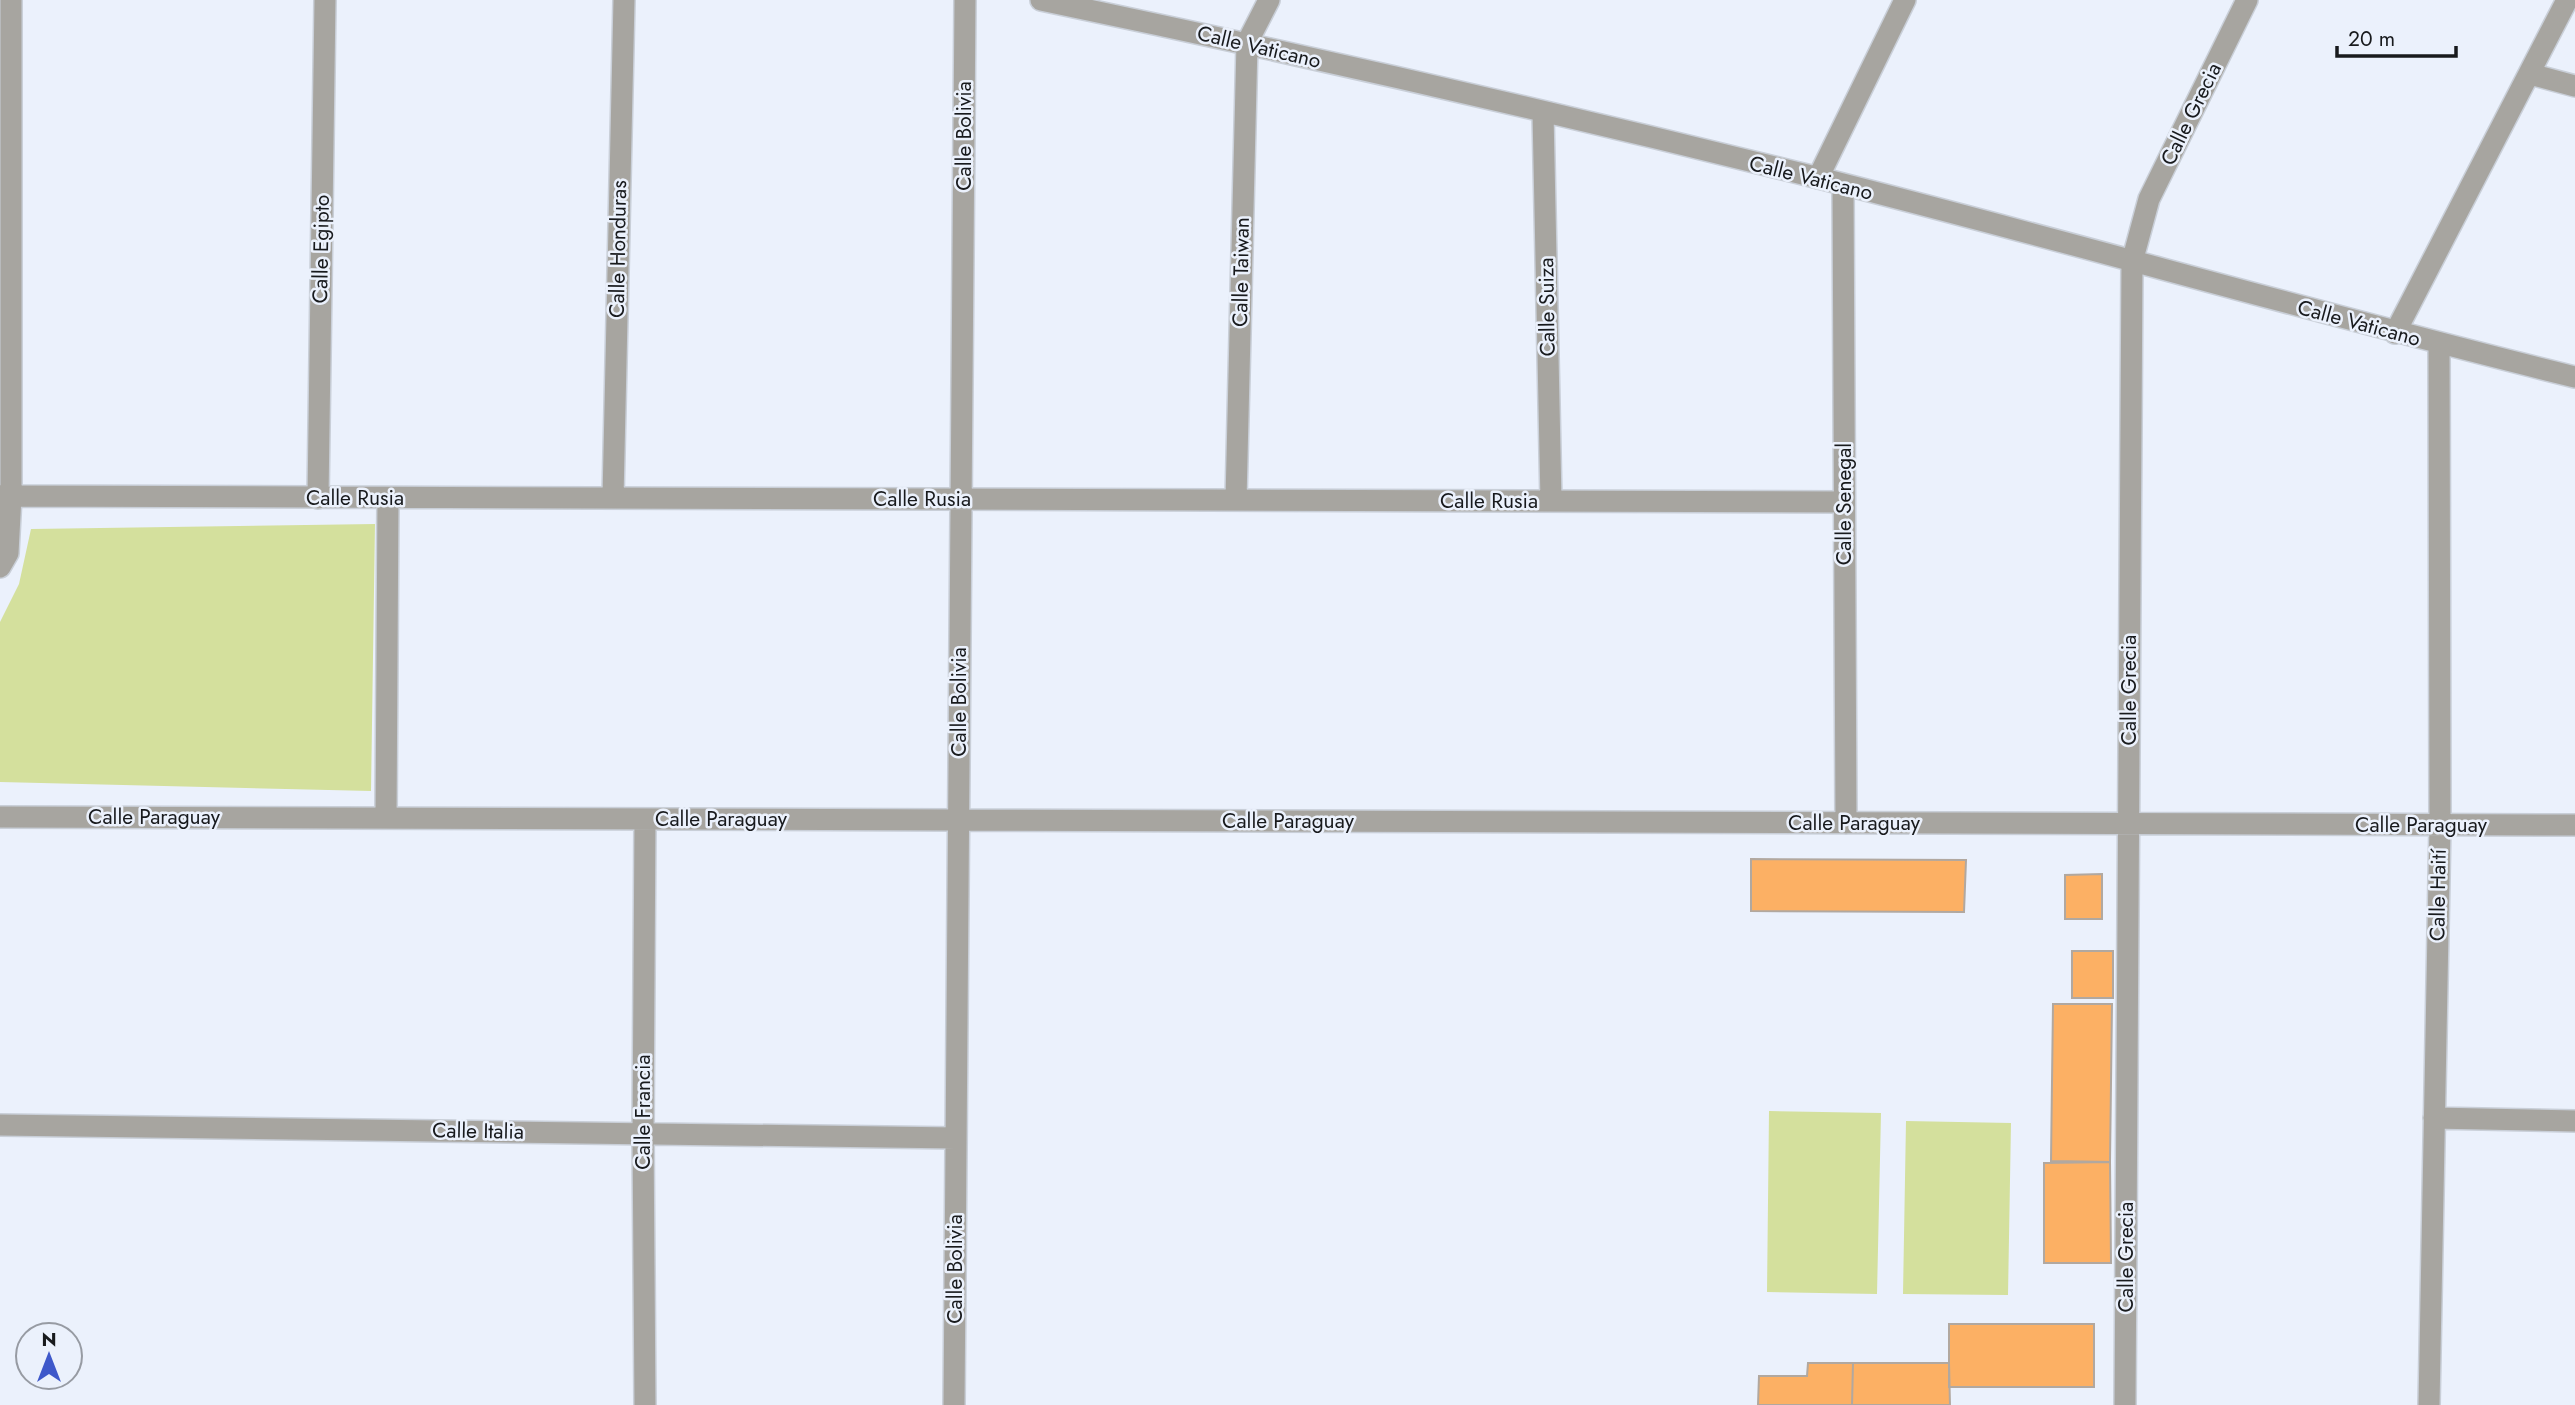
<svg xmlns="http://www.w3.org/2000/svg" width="2575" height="1405" font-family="Jost,sans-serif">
<rect width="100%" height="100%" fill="#ebf1fc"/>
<path fill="#d4e09d" d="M375 524 371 791 0 782V622L19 584 31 529Z
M1769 1111 1881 1113 1877 1294 1767 1292Z
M1906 1121 2011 1123 2008 1295 1903 1294Z"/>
<path fill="#fcb064" stroke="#b1a8a0" stroke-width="2" d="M1751 859 1966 860 1964 912 1751 911Z
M2102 874V919H2065V875Z
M2072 951H2113V998H2072Z
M2053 1004H2112L2110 1162 2051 1161Z
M2110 1162 2111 1263H2044V1163Z
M1949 1324H2094V1387H1949Z
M1808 1363H1853L1852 1405H1758L1759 1376H1807Z
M1853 1363H1949L1950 1405H1852Z"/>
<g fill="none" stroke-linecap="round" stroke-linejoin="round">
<g stroke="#c9cfd8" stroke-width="24">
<path id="street" d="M1041 0C1300 54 1558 113 1815 177 2069 241 2321 315 2575 377
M2530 74 2575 86
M1543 113 1551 501
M1818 178 1905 0
M1843 186 1846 823
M2395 333 2567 0
M0 496 1844 502
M318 498 325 0
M613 498 624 0
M1236 500 1247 43 1269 0
M0 567 8 553 11 496V0
M0 817 2575 825
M386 818 388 498
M645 819 643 1134 645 1405
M2434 1118 2575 1121
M0 1125 956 1138
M954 1405 965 0
M2125 1405 2132 262 2149 199 2247 0
M2429 1405 2440 825 2439 344"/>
</g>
<use href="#street" stroke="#a7a5a0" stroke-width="21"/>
</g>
<g text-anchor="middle" stroke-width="5" stroke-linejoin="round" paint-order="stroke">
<g font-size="21" fill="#181a1d" stroke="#ebf1fc">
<text transform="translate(1259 47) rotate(13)" y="7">Calle Vaticano</text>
<text transform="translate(2191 114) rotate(-64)" y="7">Calle Grecia</text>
<text transform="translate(964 136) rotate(-90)" y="7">Calle Bolivia</text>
<text transform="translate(1811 178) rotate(14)" y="7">Calle Vaticano</text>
<text transform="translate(321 249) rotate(-89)" y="7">Calle Egipto</text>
<text transform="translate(618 249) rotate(-89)" y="7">Calle Honduras</text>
<text transform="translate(1241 272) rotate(-89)" y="7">Calle Taiwan</text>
<text transform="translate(1547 307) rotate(-91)" y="7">Calle Suiza</text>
<text transform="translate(2359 323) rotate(15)" y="7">Calle Vaticano</text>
<text x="355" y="505">Calle Rusia</text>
<text x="922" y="506">Calle Rusia</text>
<text x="1489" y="508">Calle Rusia</text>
<text transform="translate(1844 504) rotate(-90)" y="7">Calle Senegal</text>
<text transform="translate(2129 690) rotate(-90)" y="7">Calle Grecia</text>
<text transform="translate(959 702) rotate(-90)" y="7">Calle Bolivia</text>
<text x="154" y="824">Calle Paraguay</text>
<text x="721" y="826">Calle Paraguay</text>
<text x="1288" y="828">Calle Paraguay</text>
<text x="1854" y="830">Calle Paraguay</text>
<text x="2421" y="832">Calle Paraguay</text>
<text transform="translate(2438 895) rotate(-89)" y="7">Calle Haití</text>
<text transform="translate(643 1112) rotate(-90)" y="7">Calle Francia</text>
<text transform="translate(478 1131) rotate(1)" y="7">Calle Italia</text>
<text transform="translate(2126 1257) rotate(-90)" y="7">Calle Grecia</text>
<text transform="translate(955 1269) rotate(-90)" y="7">Calle Bolivia</text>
</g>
</g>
<g transform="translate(49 1356)"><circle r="33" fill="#ebf1fc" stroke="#979ba3" stroke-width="2"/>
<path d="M0-5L12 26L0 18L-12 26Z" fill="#3e58ca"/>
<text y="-10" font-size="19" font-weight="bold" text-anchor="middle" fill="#181a1d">N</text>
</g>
<path d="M2337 46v10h119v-10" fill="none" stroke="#181a1d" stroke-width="3.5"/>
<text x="2348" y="46" font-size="21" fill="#181a1d" stroke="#ebf1fc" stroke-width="5" paint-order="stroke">20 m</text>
</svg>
